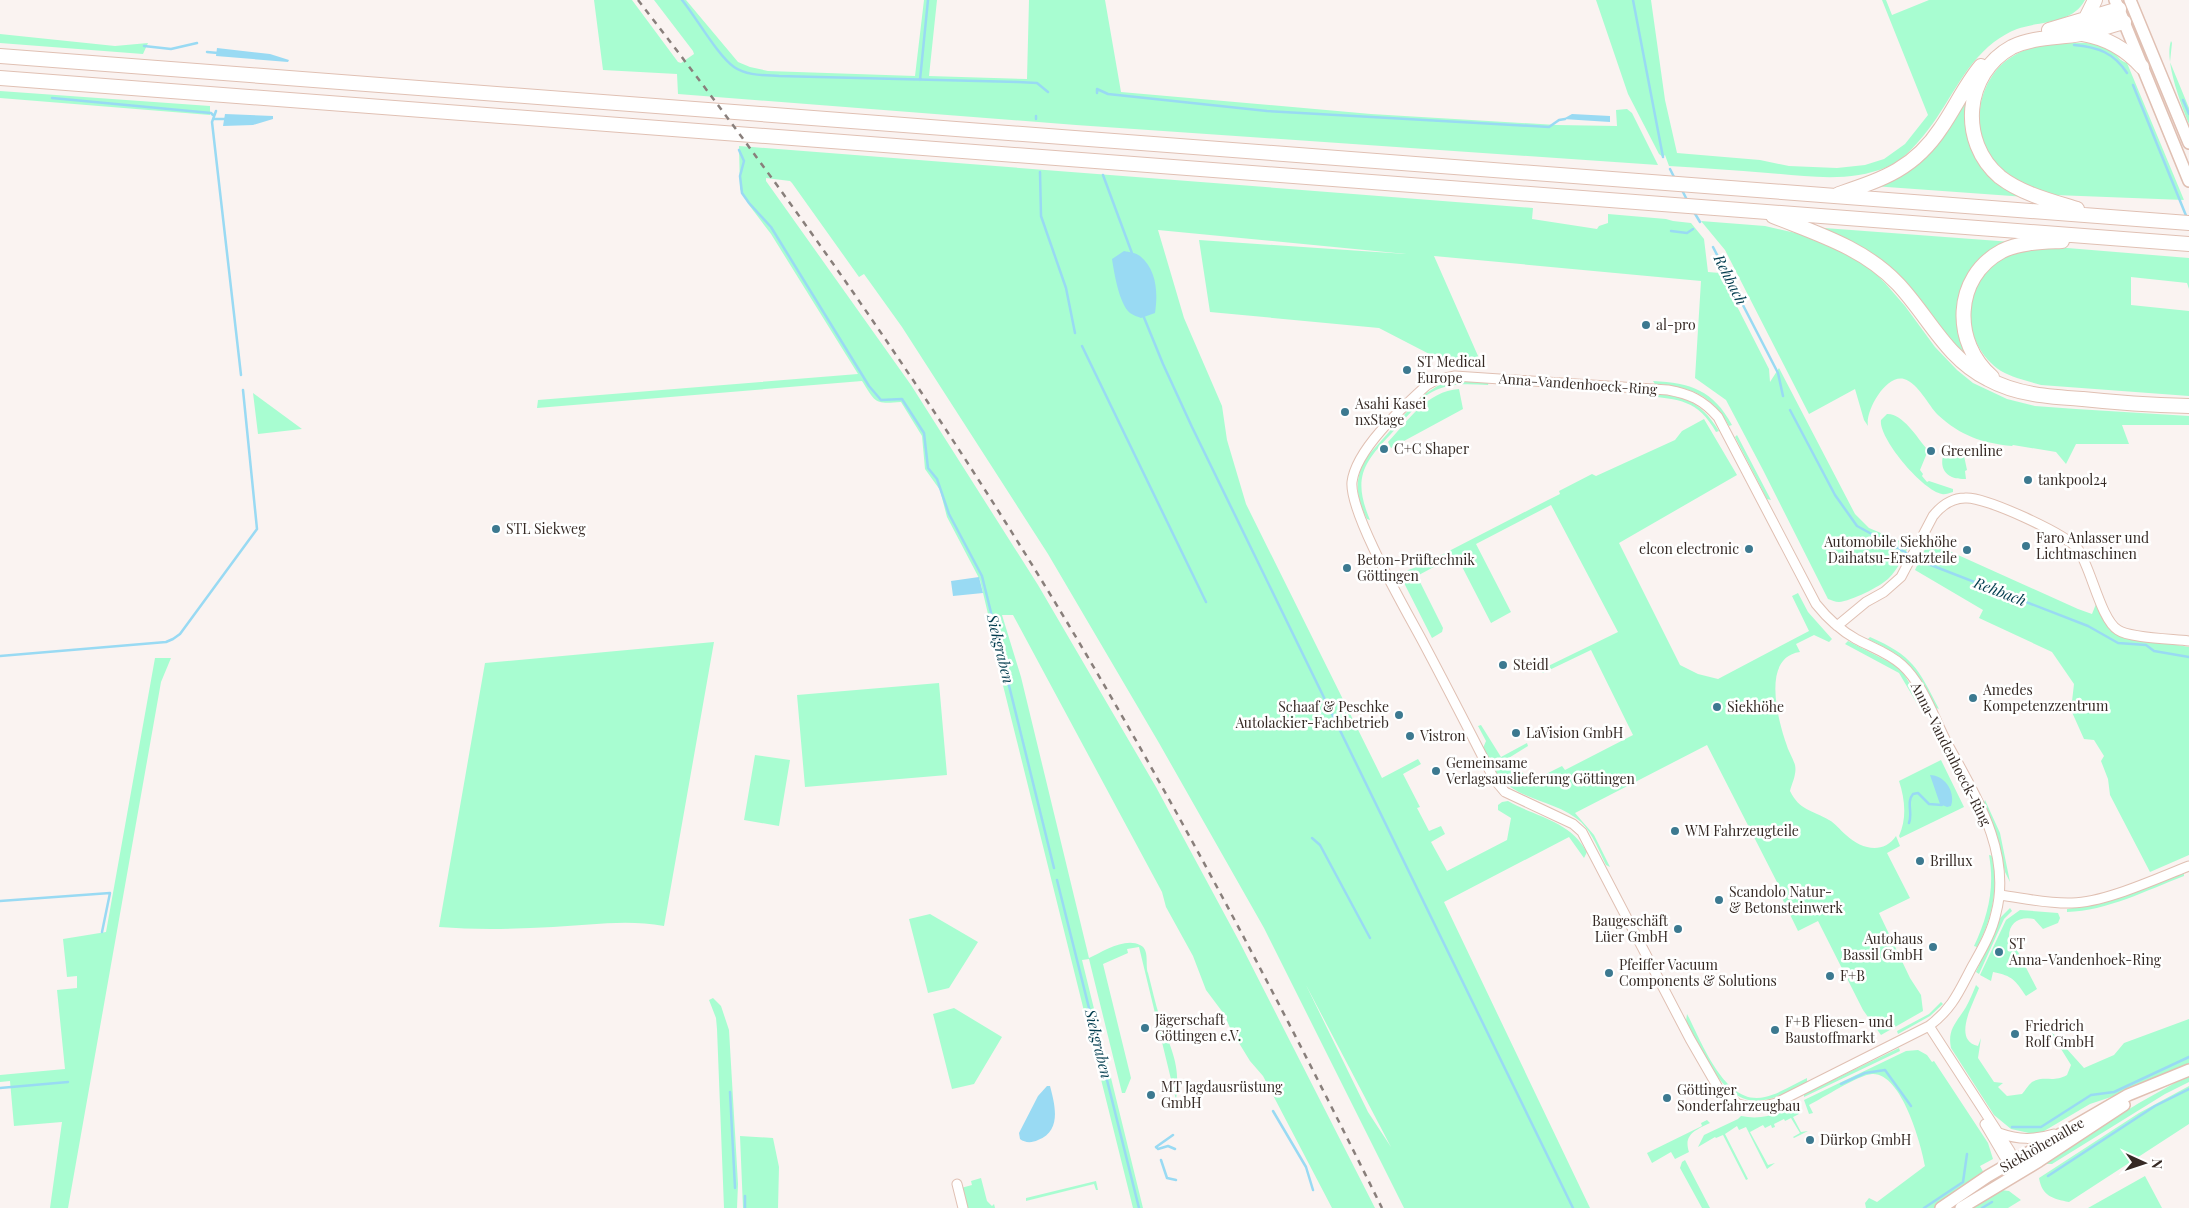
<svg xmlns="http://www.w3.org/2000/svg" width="2189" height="1208" font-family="'Playfair Display',serif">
<rect width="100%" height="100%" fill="#faf3f1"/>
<path fill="#a8fdd1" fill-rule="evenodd" d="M594 0H632L678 62 681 63 694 54 693 51 654 0H686L738 62 750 67 768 71 915 76 924 0H937L929 76 1027 79 1029 0H1105L1121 92 1371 114 1557 125 1617 126 1616 110 1627 109 1632 113 1658 165 1076 125 678 94 677 74 603 70Z
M1596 0H1651L1665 100 1677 153 1760 160 1789 166 1837 168 1865 165 1884 159 1905 144 1928 115 1882 0H1886L1892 15 1929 0H2085C2073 24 2039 21 2017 29 2009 32 2001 37 1994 42 1962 67 1949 105 1924 135 1914 147 1902 161 1887 167 1849 183 1808 176 1768 173 1735 170 1702 168 1669 166L1665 155 1663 157 1659 154 1628 94Z
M0 34 115 46 148 43 143 54 0 43Z
M2171 41 2172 43 2170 62 2189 108V124C2181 105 2164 60 2171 41Z
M2057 43C2074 43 2096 40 2112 51 2118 55 2119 61 2127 63L2184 200 2055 195C2033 188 2007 179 1993 160 1969 130 1978 79 2010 58 2024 48 2041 45 2057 43Z
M1973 81 1969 134 2026 197 1873 186 1900 175Z
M0 91 210 106V115L0 98Z
M739 146 1533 208 1532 219 1597 229 1599 226 1608 223V214L1666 219 1673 221 1691 223 1704 239 1708 272 1720 273 1769 369 1770 382 1779 368 1855 514 1869 528 1909 545C1904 556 1898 569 1889 578 1880 587 1851 601 1839 602 1835 602 1832 600 1828 599L1763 470 1726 400 1695 378 1701 281 1434 256 1482 365 1437 358 1379 328 1210 312 1199 240 1406 254 1158 230 1184 318 1222 406 1227 440 1246 504 1382 778 1418 759 1421 764 1403 774 1420 807 1417 808 1429 831 1441 826 1445 834 1431 842 1447 871 1507 840 1511 818 1498 810V805L1502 802 1508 801C1538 818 1569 820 1587 852L1584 858 1569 837 1444 902 1590 1208H1404L1264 928 1159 743 1048 554 902 327 864 274 859 277 792 183 790 181 766 178V181L911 385 1038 585 1156 787 1239 941 1375 1208H1332L1263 1076 1250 1061 1231 1030 1224 1014 1206 990 1193 956 1166 907 1162 892 1013 615H1002L1021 677 1089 958C1102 952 1125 937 1140 945 1150 949 1145 965 1148 973 1152 988 1155 1003 1160 1018 1171 1050 1181 1064 1176 1100L1139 947 1127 949 1128 953 1103 964 1131 1078 1125 1093H1122L1089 959 1082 960 1143 1208H1133L986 617 988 614 980 580 947 517 940 490 925 469 922 436 901 402C874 404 876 403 862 381L537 408 538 400 858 374 771 234 749 205 740 189ZM1306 985 1391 1147 1368 1112Z
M1701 221 1765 226 1809 236 1866 264 1885 283 1905 306 1935 347 1957 370 1973 383 2007 399 2035 406 2076 409 2189 416V425H2122L2129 444H2076L2066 464 2056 452 2013 445 2012 446C1982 443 1961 436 1938 415 1928 405 1919 384 1904 379 1886 374 1865 411 1868 426L1864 420 1855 389 1809 414 1725 250Z
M1811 227 2012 242 1966 284 1976 370 1910 294Z
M2055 247 2189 258V289L2187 283 2131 277V305L2189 311V396L2041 385C2028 381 2013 378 2001 371 1968 349 1959 302 1986 272 1989 268 1992 263 1996 260 2013 249 2035 249 2055 247Z
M1456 381H1489L1488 385C1466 384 1447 382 1427 395 1415 408 1402 421 1390 435 1362 464 1353 480 1370 520L1367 519C1356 498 1354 481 1365 459L1420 397 1439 385Z
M1653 381C1691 383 1713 390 1732 425L1729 426C1711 394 1691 387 1655 384Z
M1459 389 1463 409 1391 448 1388 442C1408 421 1427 391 1459 389Z
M253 393 302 429 258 434Z
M1648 393C1683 396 1699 399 1719 431L1716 432C1698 400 1679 399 1645 396Z
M1887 414C1902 413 1917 437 1926 448L1927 453 1920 470 1923 474 1922 476 1927 482 1929 481 1953 489V492C1949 493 1945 495 1942 494 1923 491 1878 438 1881 420Z
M1704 419 1737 475 1619 543 1680 665 1698 674 1718 679 1809 631 1792 596 1798 593 1808 612 1832 639 1829 642 1814 635 1796 644 1800 652C1761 657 1778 720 1786 743 1788 751 1793 758 1795 765 1797 774 1792 783 1790 791 1799 810 1812 810 1829 820 1835 823 1840 830 1846 835 1861 849 1883 855 1896 836L1900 846 1887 853 1910 898 1879 913 1910 978 1921 995 1923 1011 1881 1035 1863 1010 1818 921 1798 931 1779 892 1781 891 1780 888 1707 745 1575 813 1594 835 1610 867 1606 865C1599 851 1593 834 1581 822 1558 801 1521 801 1500 778 1493 770 1488 757 1483 748L1486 741 1478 726 1481 725 1501 757 1527 743 1528 746 1507 759 1516 775 1522 772 1530 782 1562 766 1565 770 1633 735 1591 650 1543 673 1540 670 1618 632 1551 505 1476 544 1511 612 1491 623 1456 555 1417 576 1443 628 1442 632 1432 638 1401 577 1408 570 1420 566 1548 500 1560 494 1559 491 1592 474 1596 476 1675 440 1682 431Z
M1737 435 1771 500 1767 499 1735 437Z
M1951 446H1957L1963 451 1967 470 1965 471 1966 479C1961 479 1955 479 1950 476 1938 469 1941 452 1951 446Z
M1927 545 1934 548 1938 546 2078 609 2092 614 2096 604 2110 630 2118 635 2189 647V855L2150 872 2110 795 2108 779 2101 761 2104 756 2094 740 2084 739 2071 710 2074 684 2052 652 1979 618 1983 610 1915 570Z
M1870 637C1913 656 1918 668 1939 709L1934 707C1913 665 1911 660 1868 639Z
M1848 641 1893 664 1902 671 1927 712 1925 717 1899 673 1845 644Z
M714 642 664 926C627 919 590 925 553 927 515 929 477 930 439 927L485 663Z
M155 658H171L161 682 68 1208H50L62 1122 14 1126 10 1081 0 1082V1075L65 1069 57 990 77 988V976L67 977 63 939 106 932Z
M939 683 947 775 805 787 797 695Z
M755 755 790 760 779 826 744 820Z
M1941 760 1964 807 1900 838 1899 836C1907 819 1905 799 1899 781Z
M1985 800 2000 833 2010 882 2005 872 1997 835 1983 805Z
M1989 855 1993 856C1998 888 1993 918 1977 947L1974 946C1988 916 1995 888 1989 855Z
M2184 873V876C2147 890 2107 911 2067 912V909L2102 903Z
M2010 908 2012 911 2004 919 1979 974 1976 972 1999 919Z
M2020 910 2058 913 2060 918 2058 923 2043 929 2034 919C2019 916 2008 923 2009 939L2017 950 2037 989 2026 996C2015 980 2013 976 1993 972L1991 981 1980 975 2006 920Z
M930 914 978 942 949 988 928 993 909 919Z
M1976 985 1979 988C1973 1004 1952 1040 1978 1046L1981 1038 1978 1058 1994 1082 2003 1083 1998 1087 2007 1096 2022 1094C2025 1091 2028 1085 2032 1082 2045 1075 2053 1083 2067 1075L2071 1065 2048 1028 2084 1068 2114 1055 2124 1043 2189 1019V1063L2117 1095 2090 1104 2039 1134 2029 1136V1133L2011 1129 1994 1115 1951 1048C1947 1029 1957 1022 1966 1007 1970 1000 1973 992 1976 985Z
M713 998 721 1006 729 1030 738 1184 737 1208H724L717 1029 716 1018 709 1000Z
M1941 1002 1943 1004 1930 1016 1898 1034 1897 1031 1929 1014Z
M954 1008 1002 1037 974 1084 952 1089 933 1014Z
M1687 1014C1702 1042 1725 1107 1765 1097 1779 1094 1794 1084 1807 1078V1082C1793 1088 1779 1098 1764 1100 1723 1108 1703 1050 1686 1021Z
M1899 1048 1900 1051 1804 1097V1094Z
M1918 1050 1927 1055 1932 1062 1934 1061 1988 1143 1993 1159 1980 1166 1985 1175 1936 1208H1866L1865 1203 1869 1198 1877 1202 1925 1166C1921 1143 1901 1072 1872 1074 1858 1075 1823 1098 1809 1105L1813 1113 1809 1114 1804 1100 1906 1051Z
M2189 1075V1082L2165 1094 2052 1164H2045L2053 1156 2139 1103Z
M2189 1086V1124L2069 1202C2053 1199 2042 1196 2039 1178L2139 1113Z
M1793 1106 1799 1114 1793 1117 1801 1132 1808 1131 1794 1138 1793 1137 1800 1133 1791 1118 1785 1121 1784 1119 1774 1124 1775 1127 1772 1128 1771 1125 1765 1128 1763 1125 1750 1132 1768 1165 1775 1163 1767 1169 1746 1127 1739 1130 1737 1126 1725 1134 1748 1179 1746 1180 1723 1135 1716 1138 1715 1137 1698 1147 1704 1135 1738 1119 1741 1116C1761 1120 1775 1115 1793 1106Z
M1707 1120 1710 1123C1696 1130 1683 1134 1689 1152L1675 1159 1671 1152 1652 1163 1647 1153 1702 1126 1701 1123Z
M740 1136 773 1138 779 1167 778 1208H743Z
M1685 1160 1710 1208H1702L1680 1168 1682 1162Z
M2145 1176 2162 1208H2088Z
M981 1178 987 1201 992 1206 994 1204 995 1208H968L961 1188 972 1185 971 1181Z
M1096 1181 1098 1190H1096L1094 1184 1026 1201V1198Z
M2001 1190 2009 1191 2021 1200 2008 1208H1971Z"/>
<path fill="#99daf3" d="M217 48 270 54 289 60 288 62 216 56Z
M225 114 273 116V119L253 125 223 126Z
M1572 114 1610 116V122L1563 119Z
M1124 251C1129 252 1136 253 1140 256 1157 270 1158 293 1155 313L1141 318C1138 317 1133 315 1130 313 1119 304 1114 272 1112 259Z
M979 577 983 593 953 596 951 581Z
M1930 775C1944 775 1956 791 1951 806L1947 807 1940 804Z
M1047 1086H1050C1055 1105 1062 1131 1038 1140 1032 1143 1025 1143 1020 1139L1019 1133 1038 1096Z"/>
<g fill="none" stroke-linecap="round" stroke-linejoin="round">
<path stroke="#99daf3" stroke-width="2.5" d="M682 0C696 17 718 56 734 67 747 76 765 75 779 76L1018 82 1037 83 1048 92
M1633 0 1663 157
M2074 45C2098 47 2114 53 2127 73
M144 46 171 49 197 43
M207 52 218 53
M920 80 928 0
M2133 85 2187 218
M1097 93V89L1108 94 1267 111 1549 127 1559 120 1565 119
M52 98 211 113 214 116
M2183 100 2189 114
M216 111 212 122 241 375
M213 119H227
M1036 119V116
M739 150 744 161 740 176 742 193 749 203 771 227 869 386 881 400 902 399 924 433 928 468 937 479 949 514 982 576 1054 868
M1670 169 1675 179
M1040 172 1041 216 1066 288 1075 333
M1103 175 1133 256
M1682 190 1687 200
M1694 212 1700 222
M1671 231 1687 233 1693 229
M1713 247 1778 373 1783 396
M1143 315 1163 364 1192 427 1573 1208
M1082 346 1206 602
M1790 410 1835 495 1857 526 1923 562 2088 626 2118 643 2146 645 2154 651 2189 657
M0 656 166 642 173 639 180 634 257 529 243 390
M1909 823C1913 813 1906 802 1913 794L1918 793 1929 804 1942 805
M1312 838 1320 845 1370 938
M1057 880 1139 1208
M0 901 110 893 102 932
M1841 1084 1865 1073 1885 1070 1911 1106
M0 1088 68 1082
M730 1092 735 1188
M1273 1111 1306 1167 1313 1190
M2012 1127H2041L2091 1095 2114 1092 2189 1057
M1157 1148 1156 1147 1173 1135
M1158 1149 1168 1146 1175 1149
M1161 1160 1167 1178 1176 1180
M2048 1176 2155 1106 2189 1089
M745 1196V1208
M1924 1208 1963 1182 1967 1154
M1982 1208 1992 1202"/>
<g stroke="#e0c0b3" stroke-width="11">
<path id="minor" d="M1455 376 1668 390C1690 394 1703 400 1718 417L1816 604C1828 619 1840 630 1856 639 1871 647 1889 653 1902 665 1923 684 1934 718 1947 743 1975 795 2012 852 1996 913 1992 932 1982 949 1973 965 1959 991 1953 1008 1929 1026L1776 1103 1764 1106 1751 1107 1738 1104 1720 1091 1690 1039 1582 832 1573 824 1505 792 1494 779C1471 734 1448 689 1424 644 1407 612 1349 513 1352 482 1356 449 1403 407 1427 385L1436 380Z
M1837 626 1866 602 1884 592 1901 577 1933 516C1941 506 1952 498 1965 498 1984 496 2066 534 2078 549 2091 568 2101 620 2118 630 2129 638 2173 639 2189 641
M2000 895C2023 898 2048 904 2072 903 2104 903 2158 878 2189 866
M1929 1026 2010 1151 2017 1165
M1985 1124 2011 1168
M1999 1133C2019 1140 2034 1140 2054 1134
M957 1184 963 1208"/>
</g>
<g stroke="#e0c0b3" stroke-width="14">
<path id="major" d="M2115 0 2189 181
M2130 0 2189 143
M1941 1208 1988 1176 2128 1095 2189 1070
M1961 1208 2039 1161 2124 1105"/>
</g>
<g stroke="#e0c0b3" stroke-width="16">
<path id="highway" d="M2085 20 2095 0
M2049 30 2119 9
M2083 34C2107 38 2126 49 2142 67
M0 56 2189 223
M0 78 2189 244
M1839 194C1883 179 1914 169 1941 128 1955 108 1965 85 1981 66
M2077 209C2051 201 2022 194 2000 177 1958 142 1964 73 2012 47 2033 37 2058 38 2080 34 2095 31 2109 26 2124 22
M1773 216C1818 234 1864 248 1898 284 1929 317 1946 358 1988 379 2017 395 2051 397 2083 399 2119 403 2154 405 2189 406
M1992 377C1952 343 1953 277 2002 251 2020 242 2043 242 2062 241"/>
</g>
<use href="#minor" stroke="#fff" stroke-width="9"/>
<use href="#major" stroke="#fff" stroke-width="11"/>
<use href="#highway" stroke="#fff" stroke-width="14"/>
<path stroke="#897f7b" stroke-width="2.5" stroke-dasharray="6 6" stroke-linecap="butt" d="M638 0C800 209 951 426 1086 654 1192 834 1289 1020 1382 1208"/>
</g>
<g fill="#3c7990" stroke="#fff" stroke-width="2">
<circle cx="1646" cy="325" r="5"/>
<circle cx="1407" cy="370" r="5"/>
<circle cx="1345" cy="412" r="5"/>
<circle cx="1384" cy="449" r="5"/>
<circle cx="1931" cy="451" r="5"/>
<circle cx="2028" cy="480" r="5"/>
<circle cx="496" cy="529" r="5"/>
<circle cx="2026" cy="546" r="5"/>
<circle cx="1749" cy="549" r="5"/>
<circle cx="1967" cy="550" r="5"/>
<circle cx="1347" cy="568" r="5"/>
<circle cx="1503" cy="665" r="5"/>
<circle cx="1973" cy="698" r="5"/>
<circle cx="1717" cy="707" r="5"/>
<circle cx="1399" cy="715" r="5"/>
<circle cx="1516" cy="733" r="5"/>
<circle cx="1410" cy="736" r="5"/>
<circle cx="1436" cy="771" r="5"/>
<circle cx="1675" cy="831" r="5"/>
<circle cx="1920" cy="861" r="5"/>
<circle cx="1719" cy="900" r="5"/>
<circle cx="1678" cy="929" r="5"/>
<circle cx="1933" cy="947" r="5"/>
<circle cx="1999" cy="952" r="5"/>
<circle cx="1609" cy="973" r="5"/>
<circle cx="1830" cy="976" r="5"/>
<circle cx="1145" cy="1028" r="5"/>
<circle cx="1775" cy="1030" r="5"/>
<circle cx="2015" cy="1034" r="5"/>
<circle cx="1151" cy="1095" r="5"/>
<circle cx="1667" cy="1098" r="5"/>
<circle cx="1810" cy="1140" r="5"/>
</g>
<g text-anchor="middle" stroke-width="5" stroke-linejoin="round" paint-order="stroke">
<g font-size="14" fill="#362a25" stroke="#fff" text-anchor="start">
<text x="1656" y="330">al-pro</text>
<text x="1417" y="367">ST Medical<tspan x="1417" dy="16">Europe</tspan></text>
<text x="1355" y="409">Asahi Kasei<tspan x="1355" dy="16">nxStage</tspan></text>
<text x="1394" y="454">C+C Shaper</text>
<text x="1941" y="456">Greenline</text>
<text x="2038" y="485">tankpool24</text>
<text x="506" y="534">STL Siekweg</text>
<text x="2036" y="543">Faro Anlasser und<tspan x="2036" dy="16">Lichtmaschinen</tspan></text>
<text x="1957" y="547" text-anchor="end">Automobile Siekhöhe<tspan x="1957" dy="16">Daihatsu-Ersatzteile</tspan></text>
<text x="1739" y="554" text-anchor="end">elcon electronic</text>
<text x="1357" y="565">Beton-Prüftechnik<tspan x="1357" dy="16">Göttingen</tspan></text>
<text x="1513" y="670">Steidl</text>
<text x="1983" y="695">Amedes<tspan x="1983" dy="16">Kompetenzzentrum</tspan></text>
<text x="1389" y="712" text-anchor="end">Schaaf &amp; Peschke<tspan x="1389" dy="16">Autolackier-Fachbetrieb</tspan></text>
<text x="1727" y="712">Siekhöhe</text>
<text x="1526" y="738">LaVision GmbH</text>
<text x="1420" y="741">Vistron</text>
<text x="1446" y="768">Gemeinsame<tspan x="1446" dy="16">Verlagsauslieferung Göttingen</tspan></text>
<text x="1685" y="836">WM Fahrzeugteile</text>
<text x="1930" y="866">Brillux</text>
<text x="1729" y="897">Scandolo Natur-<tspan x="1729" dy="16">&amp; Betonsteinwerk</tspan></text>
<text x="1668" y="926" text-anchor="end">Baugeschäft<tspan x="1668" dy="16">Lüer GmbH</tspan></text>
<text x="1923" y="944" text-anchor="end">Autohaus<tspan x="1923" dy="16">Bassil GmbH</tspan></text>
<text x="2009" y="949">ST<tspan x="2009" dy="16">Anna-Vandenhoek-Ring</tspan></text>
<text x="1619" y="970">Pfeiffer Vacuum<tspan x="1619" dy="16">Components &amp; Solutions</tspan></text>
<text x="1840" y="981">F+B</text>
<text x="1155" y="1025">Jägerschaft<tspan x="1155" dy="16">Göttingen e.V.</tspan></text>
<text x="1785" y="1027">F+B Fliesen- und<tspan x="1785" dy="16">Baustoffmarkt</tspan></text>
<text x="2025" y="1031">Friedrich<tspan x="2025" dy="16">Rolf GmbH</tspan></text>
<text x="1161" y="1092">MT Jagdausrüstung<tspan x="1161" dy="16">GmbH</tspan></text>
<text x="1677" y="1095">Göttinger<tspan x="1677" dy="16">Sonderfahrzeugbau</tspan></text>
<text x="1820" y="1145">Dürkop GmbH</text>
</g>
<g font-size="14" fill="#362a25" stroke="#fff">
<text transform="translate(1578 384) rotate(4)" y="5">Anna-Vandenhoeck-Ring</text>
<text transform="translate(1951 754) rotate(63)" y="5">Anna-Vandenhoeck-Ring</text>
<text transform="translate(2042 1145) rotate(-30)" y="5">Siekhöhenallee</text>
</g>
<g font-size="15" font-style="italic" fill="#023c4e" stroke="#fff">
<text transform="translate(1730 280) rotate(63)" y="5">Rehbach</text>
<text transform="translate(2000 592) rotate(21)" y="5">Rehbach</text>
<text transform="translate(1000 649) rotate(76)" y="5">Siekgraben</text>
<text transform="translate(1098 1044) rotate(76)" y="5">Siekgraben</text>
</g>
</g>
<g transform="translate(2144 1163) rotate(93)" stroke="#ffffff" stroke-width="4" paint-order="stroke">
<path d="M0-4L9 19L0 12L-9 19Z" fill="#362a25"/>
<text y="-8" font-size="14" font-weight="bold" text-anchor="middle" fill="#362a25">N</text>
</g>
</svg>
